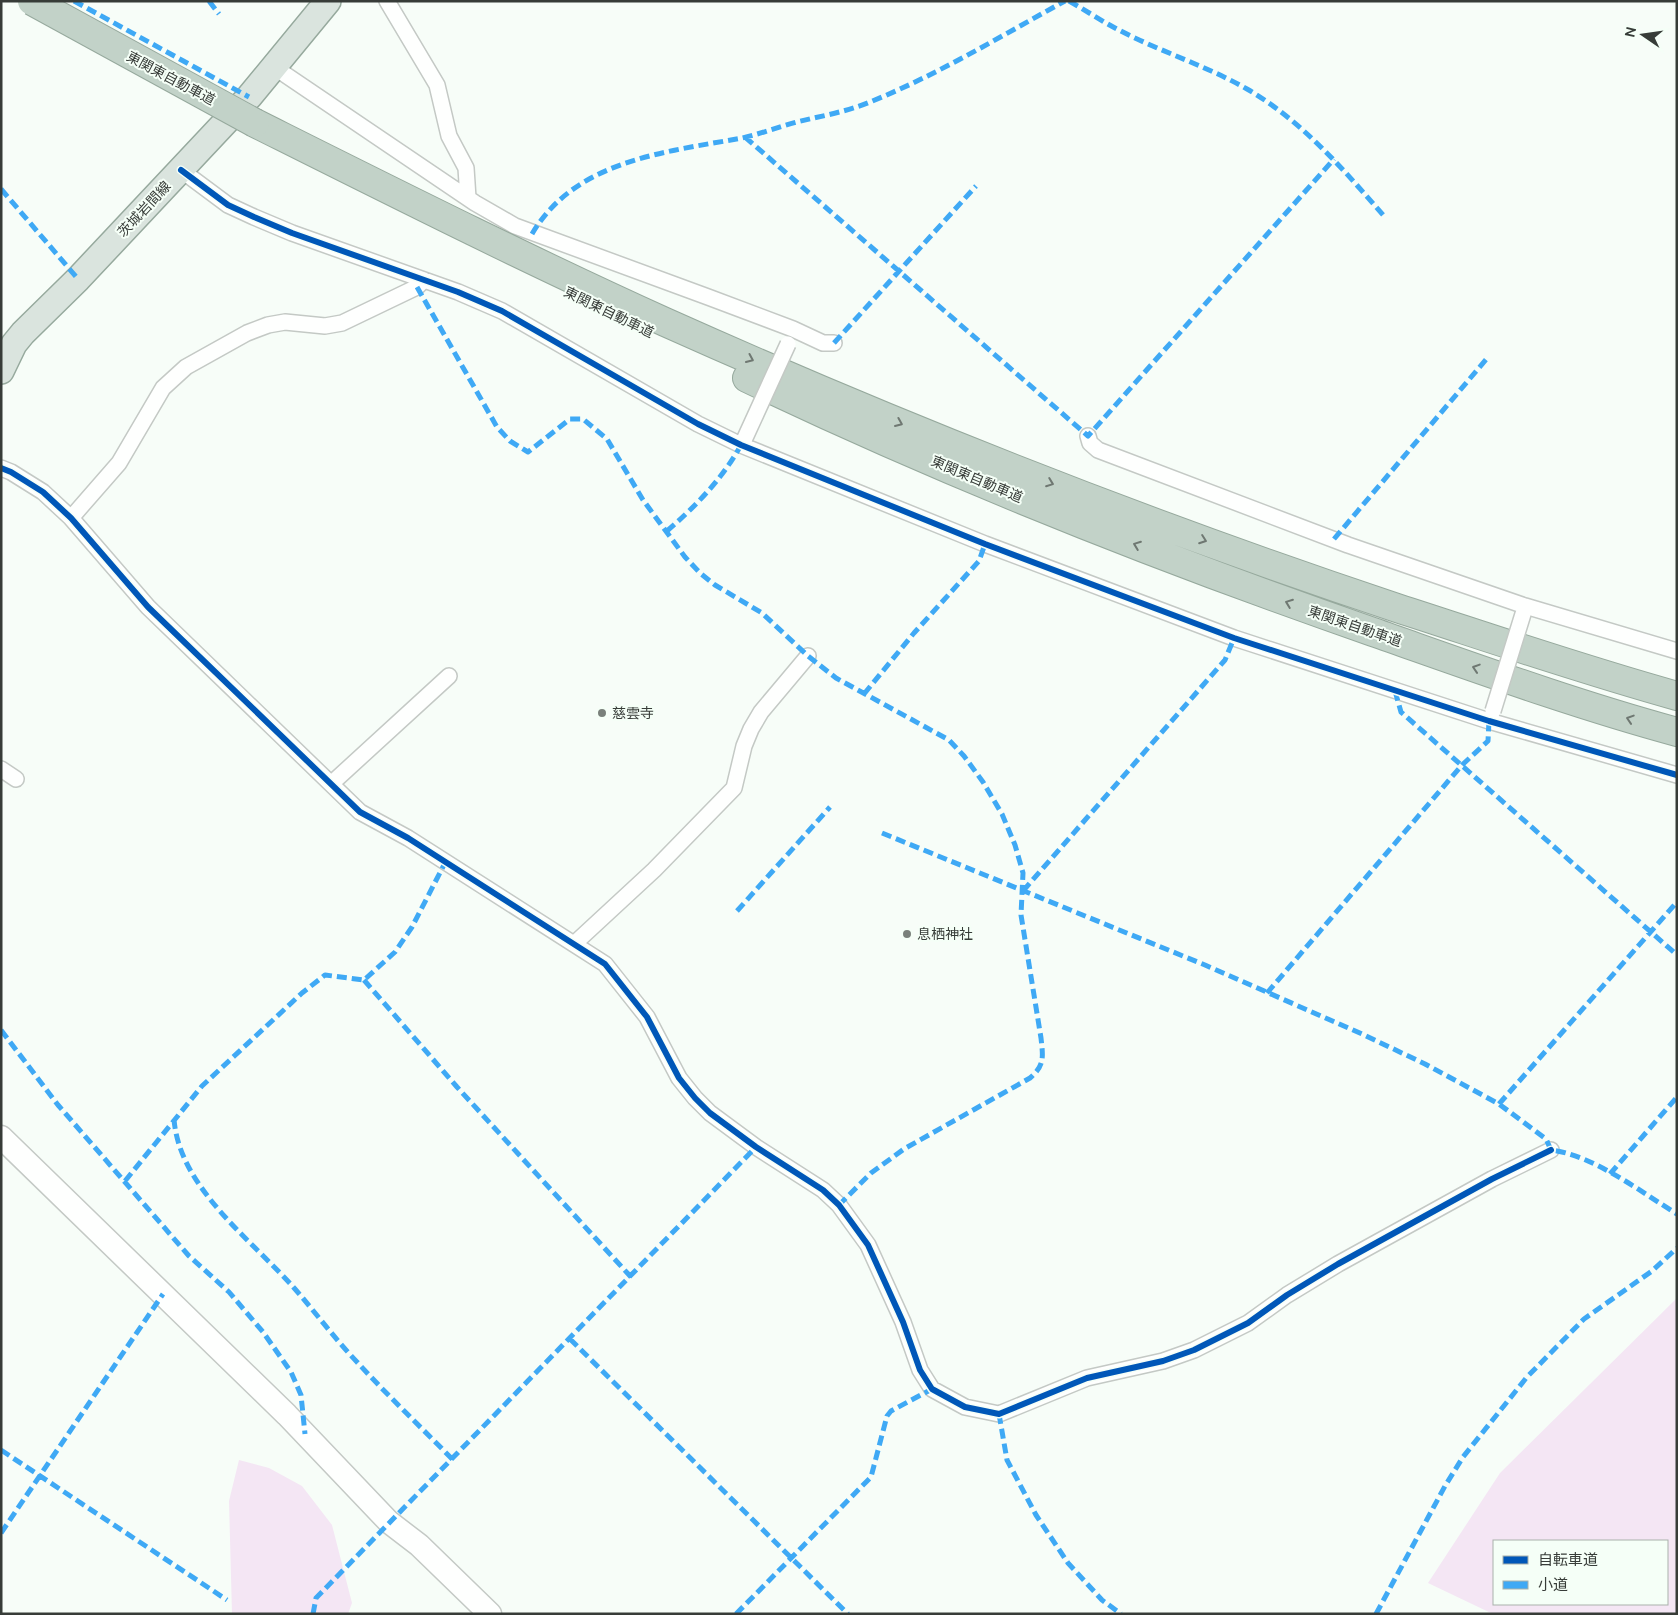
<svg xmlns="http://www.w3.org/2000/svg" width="1678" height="1615" font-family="Ubuntu,'Noto Sans JP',sans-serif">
<rect width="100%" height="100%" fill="#f7fdf8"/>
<path fill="#f4e6f4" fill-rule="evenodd" d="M1677 1298V1614H1493L1428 1583 1500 1473ZM1494 1541H1667V1604H1494Z
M239 1460 269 1468 302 1486 332 1525 352 1603 348 1614H232L229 1501Z"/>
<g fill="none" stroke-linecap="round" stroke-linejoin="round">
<g stroke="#c4c9c5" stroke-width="18">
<path id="street" d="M387 1 437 85 449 136 466 168 468 198
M274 67 475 203 515 226 708 297 793 329 823 343H834
M181 170 228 205 254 217 292 233 458 292 502 311 698 424 741 445 985 544 1234 638 1489 721 1677 775
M1088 436 1090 443 1098 450 1348 545 1525 606 1677 651
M1 468 11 472 43 492 71 518 148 607 360 812 408 838 605 964 647 1017 679 1078 695 1098 710 1113 756 1147 823 1190 839 1205 868 1245 903 1322 920 1370 932 1389 965 1407 999 1414 1087 1378 1163 1361 1194 1350 1248 1323 1287 1295 1338 1264 1492 1179 1551 1150
M71 518 119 463 163 388 186 367 247 333 268 325 285 322 325 326 342 323 417 287 424 280
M1 769 16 779
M331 784 449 676
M574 944 654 870 734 788 744 746 751 729 761 712 808 656"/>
</g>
<g stroke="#c4c9c5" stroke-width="25">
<path id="secondary" d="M1 1137 287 1415 389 1522 419 1545 490 1614"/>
</g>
<g stroke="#96a99d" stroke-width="28">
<path id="primary" d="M1 371 14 344 23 333 78 279 249 97 328 1"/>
</g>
<g stroke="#96a99d" stroke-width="30">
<path id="highway" d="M255 123C391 191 526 259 665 322 904 429 1148 525 1397 608 1490 638 1583 670 1677 696
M747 378C950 475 1160 558 1373 632 1473 667 1574 704 1677 732"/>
</g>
<use href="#street" stroke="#fefffe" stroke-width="15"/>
<use href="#secondary" stroke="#fefffe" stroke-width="22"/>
<use href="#primary" stroke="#dae4de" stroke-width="25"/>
<use href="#highway" stroke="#c2d2c8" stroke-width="28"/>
<g stroke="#c4c9c5" stroke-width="18" stroke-linecap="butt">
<path id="street-bridge" d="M745 438 788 344
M1493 711 1523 614"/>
</g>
<g stroke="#96a99d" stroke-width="30" stroke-linecap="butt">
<path id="highway-bridge" d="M32 1 255 123"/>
</g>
<use href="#street-bridge" stroke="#fefffe" stroke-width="15"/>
<use href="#highway-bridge" stroke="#c2d2c8" stroke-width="28"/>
<path stroke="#3fa9f5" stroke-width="5" stroke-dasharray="10 5" stroke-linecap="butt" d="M74 1 249 97
M209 1 219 14
M1069 1C1085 10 1100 20 1115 28 1158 51 1205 65 1247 89 1302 121 1343 169 1384 216
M745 137 1088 436 1334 159
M1 189 78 279
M532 234C575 160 666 152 742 138 760 134 778 127 797 122 821 116 846 112 870 102 937 75 1001 36 1065 1
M417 287 497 427 510 441 528 452 570 419H583L607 439 643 500 685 557 700 573 715 585 762 613 808 656 836 678 949 740 964 756 983 782 1002 814 1015 845 1023 873 1021 915 1041 1038C1043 1057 1045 1065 1030 1078L904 1149 871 1173 839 1205
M834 343 976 186
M667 531C695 507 723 478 741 445
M1334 539 1489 356
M1395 691 1401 712 1677 955
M864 694 914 633 979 561 985 544
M882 833 1205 965 1362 1034 1425 1064 1499 1104 1546 1139 1551 1150C1593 1155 1641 1192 1677 1214
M1023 891 1225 660 1234 638
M737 911 830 807
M364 980 457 1087 631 1277
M1267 993 1462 765 1488 741 1489 721
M1 1030 58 1105 189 1256 229 1292 263 1332 291 1372 301 1395 305 1434
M1499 1104 1677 902
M174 1119C179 1188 253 1241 295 1289 316 1313 335 1339 357 1362 388 1396 421 1427 453 1460
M1610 1174 1677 1097
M125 1181 202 1086 302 993 325 975 364 980 395 952 412 927 446 861
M570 1339 848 1614
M999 1414 1007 1460 1036 1515 1068 1563 1102 1600 1121 1614
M1 1450 227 1600
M1 1533 163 1294
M313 1614 316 1598 756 1147
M736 1614 871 1477 887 1416 891 1411 932 1389
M1376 1614 1445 1486 1463 1457 1527 1377 1584 1319 1652 1271 1677 1248"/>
<g stroke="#f5fff7" stroke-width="9">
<path id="cycleway" d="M181 170 228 205 254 217 292 233 458 292 502 311 698 424 741 445 985 544 1234 638 1489 721 1677 775
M1 468 11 472 43 492 71 518 148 607 360 812 408 838 605 964 647 1017 679 1078 695 1098 710 1113 756 1147 823 1190 839 1205 868 1245 903 1322 920 1370 932 1389 965 1407 999 1414 1087 1378 1163 1361 1194 1350 1248 1323 1287 1295 1338 1264 1492 1179 1551 1150"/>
</g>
<use href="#cycleway" stroke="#0057b8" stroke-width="6"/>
</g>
<defs><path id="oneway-chevron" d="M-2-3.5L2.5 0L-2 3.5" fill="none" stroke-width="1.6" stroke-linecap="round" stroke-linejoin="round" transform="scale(1.25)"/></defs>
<g stroke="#6f7872">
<use href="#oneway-chevron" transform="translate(750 359) rotate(24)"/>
<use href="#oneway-chevron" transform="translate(899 423) rotate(23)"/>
<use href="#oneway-chevron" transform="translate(1050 483) rotate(21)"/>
<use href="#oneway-chevron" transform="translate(1203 540) rotate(20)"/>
<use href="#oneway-chevron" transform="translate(1137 545) rotate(-159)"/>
<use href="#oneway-chevron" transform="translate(1289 603) rotate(-159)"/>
<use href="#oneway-chevron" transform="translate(1476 668) rotate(-162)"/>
<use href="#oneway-chevron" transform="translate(1630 719) rotate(-162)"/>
</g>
<g fill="#7a807b" stroke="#f5fff7" stroke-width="2">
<circle cx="602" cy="713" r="5"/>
<circle cx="907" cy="934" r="5"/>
</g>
<g text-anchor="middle" stroke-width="4" stroke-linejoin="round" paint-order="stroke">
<g font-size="14" fill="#373c38" stroke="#f5fff7">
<text transform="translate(171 78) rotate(28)" y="5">東関東自動車道</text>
<text transform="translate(144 209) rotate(-47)" y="5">茨城岩間線</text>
<text transform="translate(609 312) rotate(26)" y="5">東関東自動車道</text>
<text transform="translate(977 479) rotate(23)" y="5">東関東自動車道</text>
<text transform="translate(1355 626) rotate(19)" y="5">東関東自動車道</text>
</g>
<g font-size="14" fill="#373c38" stroke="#f5fff7" text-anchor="start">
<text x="612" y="718">慈雲寺</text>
<text x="917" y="939">息栖神社</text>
</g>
</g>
<rect width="1678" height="1615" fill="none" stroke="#373c38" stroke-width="5"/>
<rect x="1493" y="1540" width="175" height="65" fill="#f5fff7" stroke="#a9b1ab"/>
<rect x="1503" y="1556" width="25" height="8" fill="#0057b8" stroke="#a9b1ab"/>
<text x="1538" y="1565" font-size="15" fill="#373c38">自転車道</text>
<rect x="1503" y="1581" width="25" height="8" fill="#3fa9f5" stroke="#a9b1ab"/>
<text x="1538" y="1590" font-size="15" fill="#373c38">小道</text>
<g transform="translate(1643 35) rotate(283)" stroke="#f5fff7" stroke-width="4" paint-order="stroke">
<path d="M0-4L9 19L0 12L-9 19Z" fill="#373c38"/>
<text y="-8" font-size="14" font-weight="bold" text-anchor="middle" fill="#373c38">N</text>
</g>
</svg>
